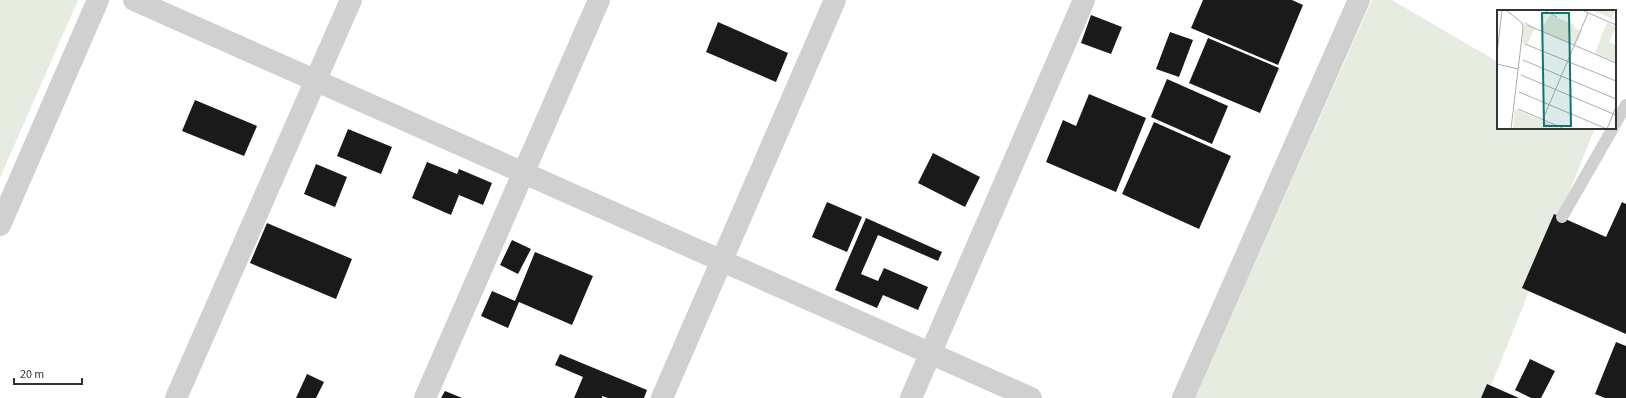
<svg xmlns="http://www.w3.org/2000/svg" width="1626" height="398" font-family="'Source Sans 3',sans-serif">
<rect width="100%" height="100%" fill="#fff"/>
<path fill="#e6ecdf" d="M0 0H78L0 178Z
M1372 0H1392L1498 62V128H1595L1486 398H1195Z"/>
<path fill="#1a1a1a" d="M1203 0H1292L1303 5 1278 65 1191 28Z
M1091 15 1122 27 1111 54 1081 43Z
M718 22 788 53 776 82 706 52Z
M1170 32 1193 40 1179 77 1156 69Z
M1208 38 1279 68 1260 113 1189 83Z
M1167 79 1228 106 1212 144 1151 117Z
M1089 94 1146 118 1116 192 1046 162 1063 120 1076 126Z
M195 100 257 126 244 156 182 131Z
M1154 122 1231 156 1199 229 1122 194Z
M348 129 392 147 381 174 337 156Z
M933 153 980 177 965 207 918 183Z
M427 162 457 174 459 169 492 183 483 205 459 195 451 215 412 198Z
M316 164 347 177 335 207 304 194Z
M827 202 862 217 847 252 812 237Z
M1622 202 1626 204V334L1522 288 1554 214 1606 237Z
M866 218 942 252 938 261 878 235 861 274 878 281 884 268 928 287 918 310 883 295 877 308 835 290Z
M267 223 352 259 336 299 250 263Z
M512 240 531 249 518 274 500 265Z
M535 252 593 276 572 325 519 302 508 328 481 316 492 291 515 301Z
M1616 342 1626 346V398H1605L1595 394Z
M560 354 647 390 644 398H608L602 396V398H574L583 377 555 365Z
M1530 359 1555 371 1541 398H1531L1515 390Z
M307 374 324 382 316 398H296Z
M1487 384 1519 398H1481Z
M445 391 462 398H441Z"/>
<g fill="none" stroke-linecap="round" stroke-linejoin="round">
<path stroke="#d0d0d0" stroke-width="12" d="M1615 124 1626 105
M1562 217 1613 128"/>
<path stroke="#d0d0d0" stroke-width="22" d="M134 0 1031 398
M0 225 98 0
M176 398 351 0
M425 398 599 0
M662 398 835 0
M911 398 1084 0
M1183 398 1359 0"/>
</g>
<g transform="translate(1497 10)">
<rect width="119" height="119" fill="#fff"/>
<path d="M94 0H118L115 7 119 10ZM53 5 78 15 77 18 85 21 78 35 44 21ZM27 11 38 18 30 35 25 33ZM110 12 119 17 112 32 119 35V52L98 43ZM18 99 65 119H16Z" fill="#e6ecdf"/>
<path fill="none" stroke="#adadad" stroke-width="1" d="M9 0 25 13 26 18 14 119M47 0 60 7M85 0 119 15M30 15 119 53M28 34 119 71M0 44 5 0M26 50 119 89M0 54 21 59M24 65 119 105M22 82 110 119M21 99 68 119M46 109 91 3M110 119 119 97"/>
<path fill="#0f766e" fill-opacity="0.15" stroke="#0f766e" stroke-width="2" d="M45 3H72L74 116H47Z"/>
<rect width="119" height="119" fill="none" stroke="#333" stroke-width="2"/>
</g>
<path d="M14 378v6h68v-6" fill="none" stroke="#333333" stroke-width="2"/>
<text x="20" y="378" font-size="12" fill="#333333" stroke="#ffffff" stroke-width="3" paint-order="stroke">20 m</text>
</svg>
